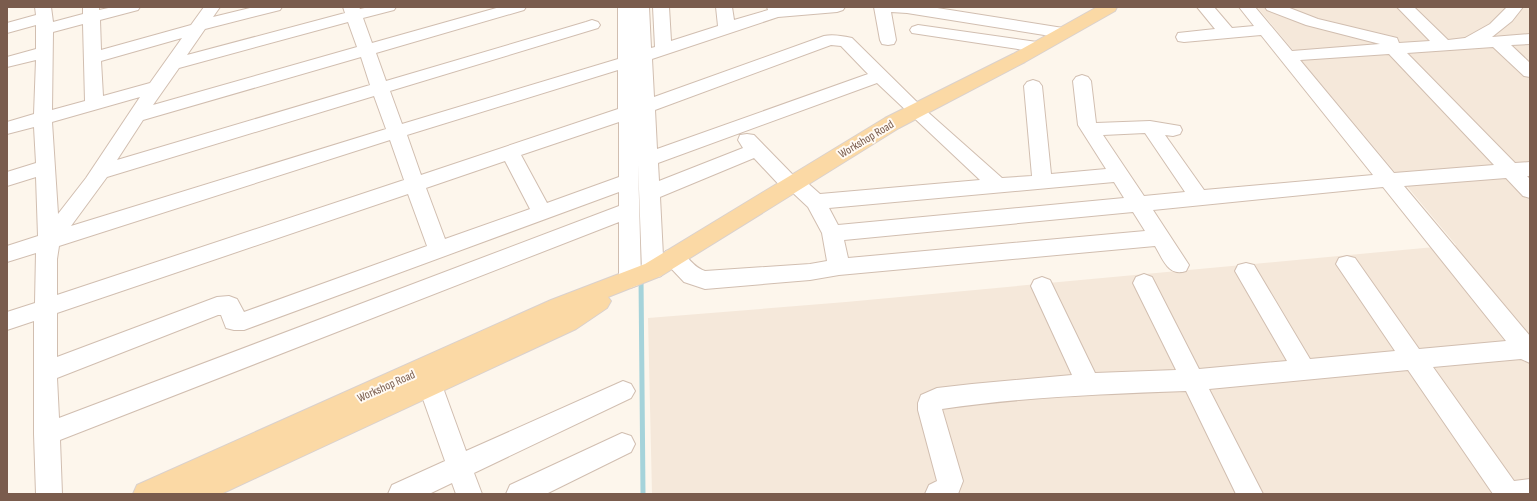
<svg xmlns="http://www.w3.org/2000/svg" width="1537" height="501" font-family="'Sofia Sans Condensed',sans-serif">
<rect width="100%" height="100%" fill="#fdf6ec"/>
<path fill="#f5e8da" d="M1257 7H1530V494H652L648 318 846 302 1456 245Z"/>
<g fill="none" stroke-linecap="round" stroke-linejoin="round">
<path stroke="#a5d3da" stroke-width="4" d="M640 204V219"/>
<path stroke="#a5d3da" stroke-width="5" d="M640 218 641 270
M641 278 643 494"/>
<g stroke="#d1beb0" stroke-width="2">
<path id="minor" d="M35 7H51L53 22 83 14V7H99V10L113 7H140L138 10 100 20 101 50 191 25 204 7H220L213 17 254 7H282L280 10 205 29 187 55 345 13 343 7H359L360 9 369 7H396L394 10 363 18 372 43 500 7H526L524 10 376 53 386 81 586 22 592 20 598 22 600 25 598 28 390 91 402 124 618 59V7H649L651 48 655 47 653 7H669L671 41 718 26 716 7H732L734 20 768 10 767 7H845L843 10 837 12 778 17 652 59 654 97 824 36C833 34 843 36 852 38L922 107 1002 178 1032 176 1024 86 1027 82 1033 80 1039 82 1042 86 1051 174 1106 169 1078 125 1073 81 1076 77 1082 75 1088 77 1091 81 1096 123 1150 121 1180 126 1182 130 1180 134 1173 136 1165 135 1204 190 1373 175 1261 35 1184 42 1178 41 1176 37 1178 33 1215 29 1197 7H1214L1232 28 1254 26 1239 7H1255L1292 51 1380 44 1306 25 1267 10 1265 7H1287L1318 19 1397 38 1399 43 1430 41 1397 7H1414L1448 40 1465 38 1490 24 1507 7H1523L1512 21 1492 37 1530 34V44L1511 45 1530 63V77L1524 76 1493 47 1407 53 1515 163 1530 162V176H1527L1530 179V198L1523 196 1506 178 1404 186 1530 336V363L1521 359 1433 367 1514 481 1530 479V494H1493L1408 370 1209 389 1263 494H1236L1186 391C1104 394 1023 397 942 409L963 481 958 494H925L929 485 937 481 918 410V403L921 395 937 388 972 384 1072 375 1031 286 1034 280 1042 277 1050 280 1095 373 1176 370 1133 283 1136 277 1144 274 1152 277 1199 369 1287 361 1235 271 1238 265 1246 263 1254 265 1310 359 1395 351 1336 264 1339 258 1347 256 1355 258 1419 349 1506 341 1383 187 1153 210 1189 265 1186 271C1168 277 1163 259 1155 246L839 275 810 280 705 289 684 282 666 263 663 258 664 270 661 276 653 278 645 276 642 270 638 162V161L641 279 638 285 630 288 622 285 619 279V222L60 440 62 494H36L34 434V321L7 330V312L35 303 36 253 7 262V246L38 236 36 177 7 186V172L36 163 34 127 7 134V122L34 114 36 60 7 67V57L36 49V25L7 33V23L36 15ZM348 22 357 47 153 105 179 68ZM83 24 85 101 52 110 53 32ZM182 38 150 83 103 96 101 61ZM831 45 841 46 868 74 657 149 655 110ZM1389 54 1494 165 1394 173 1300 60ZM361 57 370 85 117 160 143 120ZM618 70V109L421 175 407 135ZM877 83 980 180 820 194 802 178 794 176 754 135 747 134 740 135 738 140 743 148 659 181 658 163ZM374 96 386 129 71 226 107 177ZM140 97 86 178 58 214 52 122ZM637 116 638 158V159ZM619 122V177L547 203 521 155ZM1145 133 1185 192 1144 196 1103 135ZM390 140 404 180 57 295V259L59 246ZM754 158 784 190 792 192 808 207 822 233 827 261 810 264 705 271C688 266 686 245 666 251L663 256 660 197ZM505 161 530 209 445 239 426 188ZM1114 182 1124 198 838 225 829 208ZM619 192V206L59 418 57 378 218 315H221L226 328 234 330H244ZM408 194 427 246 244 312 237 299 229 296 217 297 57 357V313ZM1133 212 1145 231 848 258 844 240Z
M874 7H931L1063 28 1069 30 1071 33 1069 36 1063 38 907 13 891 12 896 40 894 44 888 45 882 44 880 40Z
M918 25 1037 42 1043 43 1045 47 1043 51 1037 52 912 33 910 30 912 27Z
M430 375 438 378 442 385 466 451 623 381 631 384 635 391 631 398 474 473 482 494H456L452 483 429 494H388L392 485 445 461 418 385 422 378Z
M622 433 631 436 635 444 631 452 546 494H506L510 485Z"/>
</g>
<g stroke="#dad1cd" stroke-width="2">
<path id="major" d="M1097 7H1117L1115 11 1025 62 899 128 661 276 608 297 611 301 607 308 576 329 221 494H133L137 485 551 300 645 264 885 118 1013 54Z"/>
</g>
<use href="#minor" fill="#fff" fill-rule="evenodd"/>
<use href="#major" fill="#fbd9a5" fill-rule="evenodd"/>
</g>
<g text-anchor="middle" stroke-width="4" stroke-linejoin="round" paint-order="stroke">
<g font-size="12" fill="#7a5c4d" stroke="#fffaf3">
<text transform="translate(866 139) rotate(-31)" y="4">Workshop Road</text>
<text transform="translate(386 386) rotate(-24)" y="4">Workshop Road</text>
</g>
</g>
<rect width="1537" height="501" fill="none" stroke="#7a5c4d" stroke-width="16"/>
</svg>
